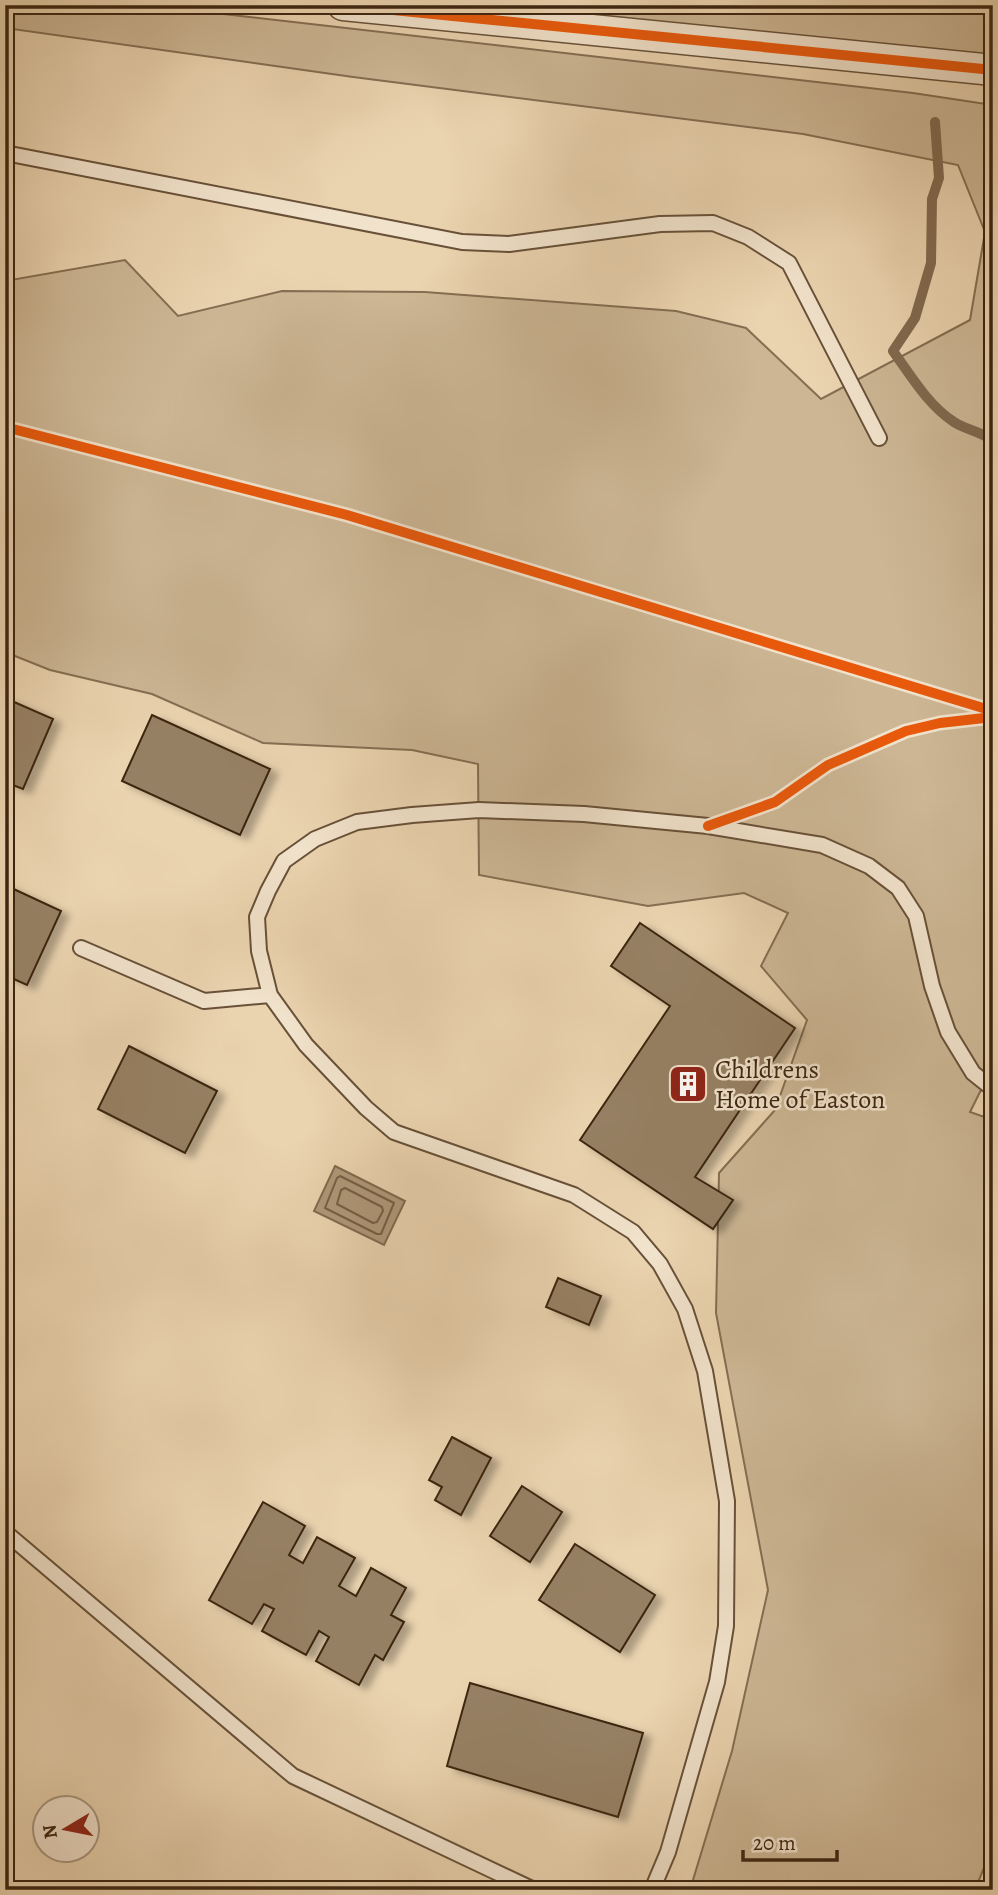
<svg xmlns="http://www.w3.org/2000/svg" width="998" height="1895" font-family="Alegreya,serif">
<defs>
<filter id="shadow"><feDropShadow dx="8" dy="4.5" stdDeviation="3.5" flood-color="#0004"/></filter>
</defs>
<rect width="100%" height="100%" fill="#ead3af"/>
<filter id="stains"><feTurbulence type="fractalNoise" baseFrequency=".00286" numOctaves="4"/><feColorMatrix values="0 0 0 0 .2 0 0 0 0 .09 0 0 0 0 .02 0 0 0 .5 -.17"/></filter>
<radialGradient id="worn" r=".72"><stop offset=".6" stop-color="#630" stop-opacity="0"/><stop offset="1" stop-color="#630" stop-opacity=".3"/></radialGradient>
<path fill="#ccb694" stroke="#846e52" stroke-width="2" d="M5 5H145L913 93 993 105V1066L970 1112 993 1120V1845L975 1890H690L732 1751 768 1590 716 1313 719 1173 775 1110 807 1020 761 966 788 913 744 893 648 906 479 875 478 764 412 750 263 743 152 694 50 670 5 652V281L125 260 178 316 282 291 425 292 676 311 746 328 821 399 970 320 985 232 958 165 803 134 353 77 5 28Z
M343 5H993V70Z"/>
<path fill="#af9879" stroke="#816a4f" stroke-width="2" d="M335 1166 405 1201 384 1245 314 1211Z"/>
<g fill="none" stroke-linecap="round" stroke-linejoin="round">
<path stroke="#765f45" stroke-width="2" d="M340 1176 394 1203 381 1234H377L325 1208 337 1178Z
M345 1188 382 1207 383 1211 377 1222 373 1223 337 1204 341 1190Z"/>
<path stroke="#816a4f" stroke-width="10" d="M935 122 939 178 932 199 931 263 915 318 893 351C911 376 928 405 954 422 966 430 981 431 993 441"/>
</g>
<path fill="#968063" stroke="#3c2611" stroke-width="2" filter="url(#shadow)" d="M5 698 53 719 23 789 5 782Z
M152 715 270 769 240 835 122 781Z
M5 885 61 911 27 985 5 975Z
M640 923 795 1028 695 1177 733 1200 713 1229 580 1140 670 1006 611 966Z
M129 1046 217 1091 185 1153 98 1109Z
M558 1278 601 1296 589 1325 546 1307Z
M452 1437 491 1458 461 1515 435 1500 442 1487 429 1480Z
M522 1486 562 1512 530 1562 490 1536Z
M263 1502 305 1526 289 1555 303 1563 317 1537 355 1558 339 1586 356 1596 371 1568 406 1588 391 1615 404 1622 383 1660 375 1655 359 1685 316 1661 329 1637 319 1631 306 1655 262 1631 274 1609 264 1604 252 1624 209 1600Z
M575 1544 655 1595 620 1652 539 1600Z
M470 1683 643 1733 618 1817 447 1766Z"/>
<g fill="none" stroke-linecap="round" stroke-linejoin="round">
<g stroke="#685138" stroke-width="18">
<path id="service" d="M5 153 462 242 509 244 660 224 713 223 748 237 789 263 879 438
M81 948 204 1001 270 995
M5 1532 293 1776 534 1890
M652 1890 668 1852 717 1682 726 1626 727 1501 705 1371 685 1309 660 1264 633 1232 574 1195 394 1132 366 1108 306 1045 270 995 259 951 257 917 268 891 284 861 315 839 357 822 412 815 479 810 584 814 708 826 822 845 869 866 898 888 916 916 932 986 948 1032 973 1073 993 1089"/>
</g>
<g stroke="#685138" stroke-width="33">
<path id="minor" d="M343 5 993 70"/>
</g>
<use href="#service" stroke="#f1e2cb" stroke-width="14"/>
<use href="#minor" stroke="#f1e2cb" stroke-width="30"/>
<g stroke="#f1e2cb" stroke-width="15">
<path id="cycleway" d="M343 5 993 70
M5 427 347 515 993 711
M708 826 775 802 828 765 906 731 940 723 993 717"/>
</g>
<use href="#cycleway" stroke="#e8590c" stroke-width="10"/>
</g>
<defs>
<g id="building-square" transform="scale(2.0125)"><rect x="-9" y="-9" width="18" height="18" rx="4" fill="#8f2418" stroke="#f1e2cb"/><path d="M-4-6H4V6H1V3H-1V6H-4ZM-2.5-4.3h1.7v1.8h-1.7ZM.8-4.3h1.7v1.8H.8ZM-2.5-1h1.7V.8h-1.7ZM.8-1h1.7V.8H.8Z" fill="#fff"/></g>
</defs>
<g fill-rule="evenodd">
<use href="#building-square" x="688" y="1084"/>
</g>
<g text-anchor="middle" stroke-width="5" stroke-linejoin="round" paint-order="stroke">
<g font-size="26" fill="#3c2611" stroke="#f1e2cb" text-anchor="start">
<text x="715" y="1078">Childrens<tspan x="715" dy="30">Home of Easton</tspan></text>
</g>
</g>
<rect width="998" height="1895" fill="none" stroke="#ead3af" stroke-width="28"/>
<rect x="7" y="7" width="984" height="1881" fill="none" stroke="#3c2611" stroke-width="3.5"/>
<rect x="14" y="14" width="970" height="1867" fill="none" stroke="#3c2611" stroke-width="2"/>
<g transform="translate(66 1829) rotate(260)"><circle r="33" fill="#f1e2cb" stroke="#a99781" stroke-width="2"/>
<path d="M0-5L12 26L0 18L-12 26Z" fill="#8f2418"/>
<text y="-10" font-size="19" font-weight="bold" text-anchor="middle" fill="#3c2611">N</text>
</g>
<path d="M743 1850v10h94v-10" fill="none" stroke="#3c2611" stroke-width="3.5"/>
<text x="753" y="1850" font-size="21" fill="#3c2611" stroke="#f1e2cb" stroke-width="5" paint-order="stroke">20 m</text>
<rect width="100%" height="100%" filter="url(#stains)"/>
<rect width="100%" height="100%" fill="url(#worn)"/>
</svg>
